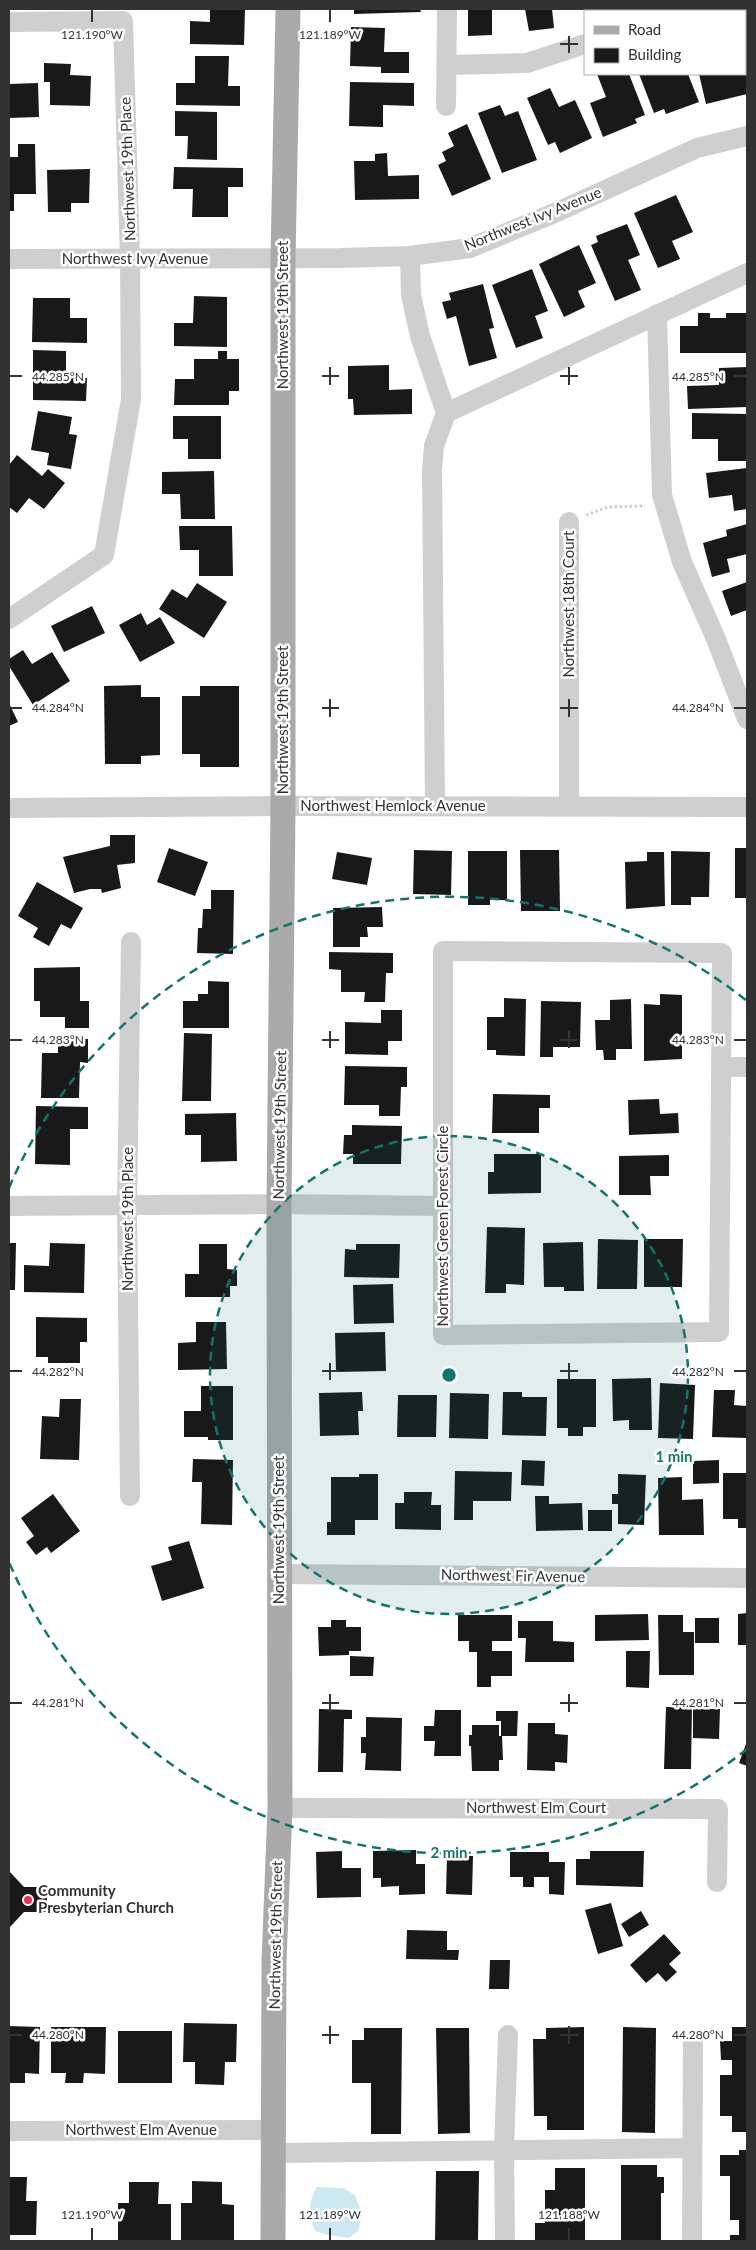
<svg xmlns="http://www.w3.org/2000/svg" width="756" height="2250" font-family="Lato,sans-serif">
<rect width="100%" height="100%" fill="#fff"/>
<path fill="#cce8f0" d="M317 2187 343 2188 355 2195 362 2214 358 2231 349 2238 328 2235 315 2231C308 2216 308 2201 317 2187Z"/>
<path fill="#191919" d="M210 9H245L244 45 190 44V21L210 22Z
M354 9H420L421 12 354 14Z
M468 9H492V35L468 36Z
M525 9H552L554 28 529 31Z
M584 9H609L603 11H585Z
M351 27 385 28 384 52H409V73H381V67L350 66Z
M745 36H747V94L706 104 699 74H745Z
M195 56H229L228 86H240V106L176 105V83H195Z
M44 63 71 64 70 75 91 76 90 106 50 105V82H44Z
M597 74H629L645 115 635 119 637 123 603 137 590 103 606 97Z
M639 74H688L699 102 666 114 664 109 654 113Z
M350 82 414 83V106L383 105V127L349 126Z
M38 83 39 117 9 118V84Z
M550 88 559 107 575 100 592 138 560 153 555 142 548 145 527 98Z
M500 105 505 116 518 111 537 160 502 173 478 113Z
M175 111 217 112V160L187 159 188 136H175Z
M467 124 491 179 452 196 438 165 446 161 442 152 454 146 448 133Z
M18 144H35L36 194H14V211H9V157H18Z
M387 153 388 176 419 175V199L355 200 354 161H375V154Z
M174 167 243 168V187H228V217H192L193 189H173Z
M90 169 89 203H71V212H48L47 170Z
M676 195 693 232 672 241 680 259 658 268 634 213Z
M627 224 640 255 628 260 641 290 615 301 591 245 598 242 596 236Z
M579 245 596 283 578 291 585 307 564 317 539 264Z
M532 269 548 311 535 316 543 338 516 348 492 285Z
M483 284 494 328 489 329 497 358 469 366 456 316 447 319 442 302 451 300 449 293Z
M194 296 227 297V347L174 346V323H193Z
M33 298H70V318H87V343L32 342Z
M698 313H710V318H726V313H747V353H680V326H698Z
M33 350 66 351V377L87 378 86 401 33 400Z
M218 351H227V359H239V391H229V405H174L175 379H194V359H218Z
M389 365V390L412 389V414L354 415 353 399H348V366Z
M747 367V407L688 409 687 386 719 385V368Z
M38 411 72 417 69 434 77 435 71 469 47 465 49 453 31 450Z
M692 413 747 414V461H718V439H692Z
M173 416H221V459H188V439H173Z
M17 455 42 476 48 469 65 483 44 509 29 498 17 513 9 507V465Z
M747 468V509L734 511 732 495 709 498 706 473Z
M214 471 215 519H181L180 494H162V472Z
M747 524V554L727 559 730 572 712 577 703 543 727 536 726 530Z
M179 526H232L233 576H199V550H180Z
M747 582V610L731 616 722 591Z
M197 583 227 602 204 638 159 609 172 589 187 598Z
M92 606 105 633 64 652 51 626Z
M141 613 147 625 160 617 175 643 140 662 119 625Z
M23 650 32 664 52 652 70 681 33 705 9 666V659Z
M141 685V697H160V755L141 756V764H105L104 686Z
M200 686H239V767H200V754H182V696H200Z
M9 703 18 722 9 726Z
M110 835H135V863L117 865 121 888 102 893 101 889H90L74 893 63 857 110 846Z
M169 848 208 862 195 896 157 882Z
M735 848H747V898H735Z
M414 850 452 851 451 895 413 894Z
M520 850H559L560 911H521Z
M468 851H507V900H490V905H468Z
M671 851 710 852 709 897H691V905H671Z
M337 852 372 858 367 885 332 879Z
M647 852H664L665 906 626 909 625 862 647 861Z
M37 882 83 908 71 929 61 924 49 946 33 937 38 928 18 916Z
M211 890H234L233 954 197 953 198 928H202L203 909H211Z
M382 907 383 927H367L368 937H360V947H333V908Z
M329 952 393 953V973H386L385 1002H364L365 992H341V970L329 969Z
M80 967V1001H89V1028H65V1017H40V1001H34V968Z
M208 981 229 982V1028H183V1001H198V994H208Z
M660 994 682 995V1059L644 1061V1004L660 1005Z
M504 998 526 999 525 1056 496 1055V1050H487V1017H504Z
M631 999 632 1049H616V1060H604L603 1050H596L595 1020H610V1000Z
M541 1001 581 1002 580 1047H553V1057H540Z
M381 1010H402V1041H388V1055L345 1054V1022L381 1023Z
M184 1033 212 1034 211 1101H182Z
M58 1038 88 1039V1063L80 1062 79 1098H41L42 1053H58Z
M345 1066 407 1067V1087H401L400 1116H379V1105H344Z
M493 1094 550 1095V1108H539V1133H492Z
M659 1099 660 1114 678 1113 679 1133 629 1135 628 1100Z
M36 1106 88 1107V1129H70V1165L35 1164Z
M236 1113 237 1161 201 1162V1135H185V1114Z
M352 1125 402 1126 401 1164H353V1154H343L344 1135H352Z
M494 1154H541V1193L488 1194V1172H494Z
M669 1155V1176H650L651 1195H619V1156Z
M487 1227 525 1228 524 1285 506 1284V1293H485Z
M598 1239 638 1240 637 1289H597Z
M644 1239H683L682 1287H644Z
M583 1242 584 1291H564V1287H544L543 1243Z
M9 1243H16L15 1290H9Z
M50 1243 85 1244 84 1293 24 1292V1265L49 1266Z
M199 1244H227V1269L237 1270V1286H230V1297H185V1274H199Z
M356 1244H400L399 1278 344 1277 345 1249 356 1250Z
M393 1284 394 1323 354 1324 353 1285Z
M36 1317 87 1318V1342H80V1363H48V1357H36Z
M196 1322H226L227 1369 178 1370V1343L196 1342Z
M385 1332 386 1371 336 1372 335 1333Z
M651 1378 652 1430H629V1420L613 1421 612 1379Z
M557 1379H596V1427H583V1436H568V1428H557Z
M660 1383 695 1385 693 1439 658 1438Z
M201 1386H233V1440H208V1437H184V1411H201Z
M714 1390H735L734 1405 747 1406V1438L712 1437Z
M362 1392 363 1411H358L359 1435 320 1436 319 1393Z
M503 1392H522V1397H547L546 1436 502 1435Z
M450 1393 489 1394 488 1439 449 1438Z
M398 1395H437L436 1437H397Z
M60 1399H81L79 1460 40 1459 42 1416 59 1417Z
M193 1459 233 1460 232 1525 201 1524 202 1482H192Z
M522 1460 545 1461 544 1486 521 1485Z
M719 1460V1483L693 1484V1461Z
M455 1471 512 1472 511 1501H473V1520H454Z
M723 1473H747V1528H738V1519H723Z
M359 1474H378V1520H355V1535H327V1522H331V1477H359Z
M618 1474 646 1475 644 1525 618 1524V1504H612V1494H618Z
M682 1477V1500L703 1499 704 1535H659L658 1478Z
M404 1492H432L431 1505H441V1530L395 1529V1503H404Z
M53 1494 80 1531 51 1553 47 1547 36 1555 26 1542 34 1536 21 1518Z
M535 1496H549V1504L582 1503 583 1530 536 1531Z
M588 1510H612V1531H588Z
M189 1541 204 1588 162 1601 151 1566 172 1560 168 1547Z
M747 1613V1645H738V1614Z
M648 1614 649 1640 595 1641V1615Z
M458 1615H512V1641H492V1651H512V1676H491V1687H477V1652H469V1641H458Z
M658 1615H683V1632H694V1675H659Z
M695 1618H719V1643H695Z
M331 1620H346V1627H361V1651H349V1655L319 1656 318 1627H331Z
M518 1621H553V1641L574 1642V1662H525L526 1638H518Z
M626 1651H650L649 1688 626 1687Z
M350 1656 374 1657 373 1676H350Z
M666 1707H692L691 1769H664Z
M319 1709 352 1710V1719H344L343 1772H318Z
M693 1709H720L719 1739 693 1738Z
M435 1710H461V1756H434L435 1741H424V1726H434Z
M496 1711H518L517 1736H501V1721H496Z
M366 1717 402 1718 401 1771 365 1770 366 1753H361V1737H366Z
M528 1723H555V1734L568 1735 567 1763 555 1762V1771L527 1770Z
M472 1725H499V1736H502L503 1760H499V1771H472L471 1746H469V1735H472Z
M747 1741V1766L739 1763Z
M416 1850V1864H425V1894L399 1895V1886L381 1887V1878H373V1851Z
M342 1851V1868H361V1897L317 1898 316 1852Z
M590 1851H644L643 1887 576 1885V1859H590Z
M510 1852H549V1862H565L564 1895 549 1894V1877H534V1887H523V1877H510Z
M447 1856H473L472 1895 446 1894Z
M9 1871 24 1887H47V1912H24L9 1928Z
M611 1903 623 1946 598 1954 585 1910Z
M641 1911 649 1925 629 1937 621 1924Z
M407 1930 447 1931V1950H459L458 1960 406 1959Z
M664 1934 681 1953 669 1964 677 1972 666 1982 658 1973 646 1983 630 1965Z
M490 1960H510L509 1989H489Z
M184 2023 237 2024 236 2062H225L224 2085 195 2084V2062H183Z
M9 2026 40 2027 39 2074 25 2073V2083H9Z
M51 2027H106L105 2074 84 2073 83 2083H65L66 2073H51Z
M584 2027V2130H547V2116H534L533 2039H546V2028Z
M623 2027 656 2028 655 2133 622 2132Z
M732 2027H747V2132H732V2116H720V2075H732V2060H721L720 2041H732Z
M364 2028H402L401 2134H371V2083H352V2040H364Z
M436 2028H469L470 2133 438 2134Z
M118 2031H172V2083H118Z
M739 2150H747V2241H730V2235H739V2220H730V2176H720V2155H739Z
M621 2165H657V2177H664V2193H661V2241H621Z
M555 2168H585V2241H535V2223H545V2190H555Z
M436 2171H479L478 2241H435Z
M9 2177H27L26 2201H37L36 2235H9Z
M192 2181 222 2182V2204L234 2205V2241H181V2203H192Z
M129 2182H159L158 2204H171V2241H118V2203H129Z"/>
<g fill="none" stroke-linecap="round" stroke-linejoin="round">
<path stroke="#cfcfcf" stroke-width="3" stroke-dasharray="2.5 2.5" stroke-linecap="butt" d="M586 515 608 507 645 506"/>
<path stroke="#cfcfcf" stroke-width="20" d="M703 11 714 9
M9 22 123 21 130 259 131 399 104 555 9 619
M448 65 527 63 585 44
M446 106 447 9
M410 256 411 295 420 336 446 413
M9 259 340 258 410 256 470 248 557 212 697 148 747 136
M657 314 662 495 682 562 716 639 747 719
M569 522V806
M435 806 432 470 434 446 446 413 747 273
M9 808 283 806 747 807
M443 951 722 953 719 1332 443 1335Z
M721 1067H747
M9 1206 279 1204 442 1206
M130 1496 127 1206 131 942
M279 1574 747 1578
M280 1808 718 1809 717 1882
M9 2131 274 2130
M274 2153 692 2148
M505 2241 504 2150 508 2035
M692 2241 693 2043"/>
<path stroke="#aaa" stroke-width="25" d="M273 2241 274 1962 280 1808 279 1204 283 806V259L288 9"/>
</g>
<path fill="none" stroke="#323232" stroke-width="2" d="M92 10V22M330 10V22M569 36V53M560 44H578M330 367V385M569 367V385M10 376H22M322 376H339M560 376H578M734 376H746M330 699V717M569 699V717M10 708H22M322 708H339M560 708H578M734 708H746M330 1031V1048M569 1031V1048M10 1040H22M322 1040H339M560 1040H578M734 1040H746M330 1363V1380M569 1363V1380M10 1371H22M322 1371H339M560 1371H578M734 1371H746M330 1694V1712M569 1694V1712M10 1703H22M322 1703H339M560 1703H578M734 1703H746M330 2026V2044M569 2026V2044M10 2035H22M322 2035H339M560 2035H578M734 2035H746M92 2228V2240M330 2228V2240M569 2228V2240"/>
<circle cx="449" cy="1375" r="239" fill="#0f766e" fill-opacity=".12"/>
<g fill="none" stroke="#0f766e" stroke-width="2.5" stroke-dasharray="9 6">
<circle cx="449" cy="1375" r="239"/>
<path d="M747 1749A478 478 0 0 1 9 1562M9 1188A478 478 0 0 1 747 1001"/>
</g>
<circle fill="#f12c5c" stroke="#fff" stroke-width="2" cx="28" cy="1900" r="5"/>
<g text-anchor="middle" stroke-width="5" stroke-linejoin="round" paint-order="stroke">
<g font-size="15" fill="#323232" stroke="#fff">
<text transform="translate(128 169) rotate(-92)" y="5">Northwest 19th Place</text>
<text transform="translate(533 219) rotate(-22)" y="5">Northwest Ivy Avenue</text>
<text x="135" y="264">Northwest Ivy Avenue</text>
<text transform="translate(283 315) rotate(-90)" y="5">Northwest 19th Street</text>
<text transform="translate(569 604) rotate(-90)" y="5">Northwest 18th Court</text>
<text transform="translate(283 720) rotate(-90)" y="5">Northwest 19th Street</text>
<text x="393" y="811">Northwest Hemlock Avenue</text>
<text transform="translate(280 1125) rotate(-89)" y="5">Northwest 19th Street</text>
<text transform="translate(128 1219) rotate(-90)" y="5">Northwest 19th Place</text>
<text transform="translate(443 1226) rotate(-90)" y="5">Northwest Green Forest Circle</text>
<text transform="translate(279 1530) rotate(-90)" y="5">Northwest 19th Street</text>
<text transform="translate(513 1576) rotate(1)" y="5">Northwest Fir Avenue</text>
<text x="536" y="1813">Northwest Elm Court</text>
<text transform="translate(276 1935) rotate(-89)" y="5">Northwest 19th Street</text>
<text x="141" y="2135">Northwest Elm Avenue</text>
</g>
<g font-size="15" font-weight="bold" fill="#323232" stroke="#fff" text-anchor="start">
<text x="38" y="1896">Community<tspan x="38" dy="17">Presbyterian Church</tspan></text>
</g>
</g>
<g font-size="12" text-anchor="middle" fill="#323232" stroke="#fff" stroke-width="5" stroke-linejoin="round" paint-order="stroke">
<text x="92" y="39">121.190°W</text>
<text x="330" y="39">121.189°W</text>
<text x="58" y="381">44.285°N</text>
<text x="698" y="381">44.285°N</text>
<text x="58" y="712">44.284°N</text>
<text x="698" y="712">44.284°N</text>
<text x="58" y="1044">44.283°N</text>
<text x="698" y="1044">44.283°N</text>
<text x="58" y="1376">44.282°N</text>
<text x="698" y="1376">44.282°N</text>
<text x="58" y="1707">44.281°N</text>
<text x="698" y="1707">44.281°N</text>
<text x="58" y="2039">44.280°N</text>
<text x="698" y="2039">44.280°N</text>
<text x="92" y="2219">121.190°W</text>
<text x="330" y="2219">121.189°W</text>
<text x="569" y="2219">121.188°W</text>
</g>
<circle cx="449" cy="1375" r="8" fill="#0f766e" stroke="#fff" stroke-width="2.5"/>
<g font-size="15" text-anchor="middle" font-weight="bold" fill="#0f766e" stroke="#fff" stroke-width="5" stroke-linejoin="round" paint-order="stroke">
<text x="674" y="1462">1 min</text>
<text x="449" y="1858">2 min</text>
</g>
<rect width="756" height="2250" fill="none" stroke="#323232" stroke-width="20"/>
<rect x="584" y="10" width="162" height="65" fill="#ffffff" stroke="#adadad"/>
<rect x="594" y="26" width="25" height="8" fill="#aaaaaa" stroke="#adadad"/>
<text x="628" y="35" font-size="15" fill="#323232">Road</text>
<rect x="594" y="48" width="25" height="15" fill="#191919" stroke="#adadad"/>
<text x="628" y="60" font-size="15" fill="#323232">Building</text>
</svg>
